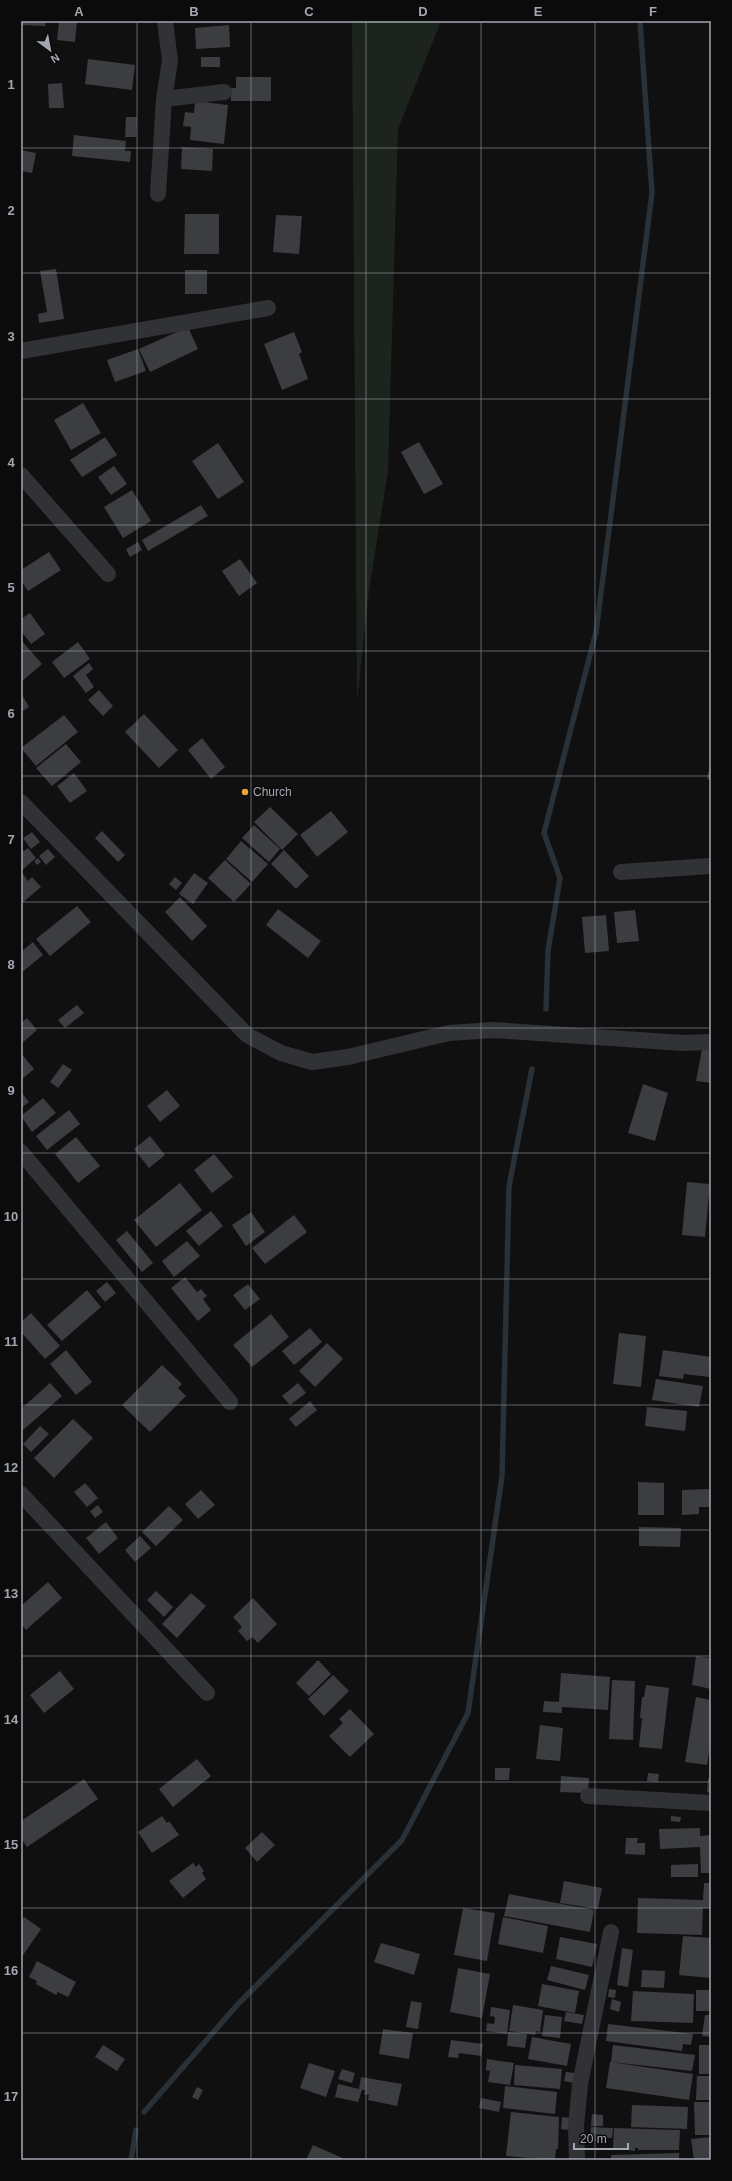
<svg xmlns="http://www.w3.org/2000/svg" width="732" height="2181" font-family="Helvetica,sans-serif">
<rect width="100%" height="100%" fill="#101011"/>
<path fill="#1d241d" d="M352 21H441L398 129 388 471 369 590 357 702Z"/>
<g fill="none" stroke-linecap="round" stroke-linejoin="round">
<path stroke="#293036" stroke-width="5.5" d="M546 1009 548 951 560 878 544 833 596 632 652 193 640 21
M144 2112 238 2004 402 1840 468 1713 502 1476 509 1186 532 1069
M131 2160 136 2130"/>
</g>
<path fill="#3c3d41" d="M21 21H46L45 26 21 25Z
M59 21H77L75 42 57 40Z
M229 25 230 47 196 49 195 28Z
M201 57H220V67H201Z
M88 59 135 65 132 90 85 84Z
M236 77H271V101H231V88H236Z
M62 83 64 108H49L48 84Z
M195 101 228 105 224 144 190 140 191 127 183 126 185 112 194 113Z
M126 117H137L136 137H125Z
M74 135 126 141 125 151H131L130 162 72 156Z
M182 147 213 149 212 171 181 169Z
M21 150 36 153 32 173 21 171Z
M185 214H219V254H184Z
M276 215 302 216 299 254 273 252Z
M56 269 64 319 39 323 38 314 47 312 40 271Z
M185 270H207V294H185Z
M188 327 198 349 150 372 139 349Z
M294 332 302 352 299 354 308 379 282 390 264 344Z
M138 349 146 371 115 382 107 360Z
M83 403 101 433 71 450 54 420Z
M105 437 117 455 82 477 70 460Z
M419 442 443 484 424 494 401 452Z
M218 443 244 482 218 499 192 461Z
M114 466 127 484 111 495 98 477Z
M132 490 151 521 123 538 104 507Z
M201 505 208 516 148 551 142 540Z
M138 542 142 550 130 557 126 549Z
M49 552 61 570 28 591 21 581V570Z
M240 559 257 583 239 596 222 571Z
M30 613 45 634 31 644 21 631V619Z
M21 640 42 664 21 682Z
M78 642 90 659 64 678 52 662Z
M89 663 93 669 86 675 94 687 86 693 73 676Z
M99 690 113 706 103 716 88 700Z
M21 693 29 707 21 712Z
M144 714 178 750 159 768 125 732Z
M64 715 78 732 36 766 21 748Z
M202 738 225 767 211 779 188 750Z
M66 744 81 762 52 786 36 768Z
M710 765H711V780L707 779Z
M74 773 87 791 70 803 57 786Z
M270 807 298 834 282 850 254 822Z
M331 811 348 832 317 857 300 835Z
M254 825 280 849 269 862 242 838Z
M102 831 125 855 118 862 95 838Z
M32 832 40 842 31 849 23 838Z
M241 841 268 864 252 882 226 859Z
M21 848 24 851 28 848 36 858 21 871Z
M48 849 55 857 46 865 39 856Z
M284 850 309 876 296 889 271 864Z
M38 858 41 862 37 865 34 861Z
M225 860 251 884 234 902 208 878Z
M22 873 28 881 32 877 41 887 21 904Z
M194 873 208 883 193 904 179 894Z
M175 877 182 883 176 890 169 884Z
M180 897 207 926 192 941 165 912Z
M77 906 91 922 50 956 36 939Z
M278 909 321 941 308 958 266 925Z
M635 910 639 941 617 943 614 912Z
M606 915 609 951 585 953 582 917Z
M33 942 43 955 21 973V952Z
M77 1005 84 1013 65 1028 58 1020Z
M27 1018 37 1030 21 1044V1023Z
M702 1049 711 1050V1083L696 1081Z
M21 1053 34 1069 21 1080Z
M63 1064 72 1070 58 1088 50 1082Z
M643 1084 668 1093 655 1141 628 1133Z
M167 1090 180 1106 160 1122 147 1106Z
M21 1092 29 1102 21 1108Z
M43 1098 56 1113 32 1132 21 1116Z
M69 1110 80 1124 47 1150 36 1136Z
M150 1136 165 1155 149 1168 134 1149Z
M76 1137 100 1166 78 1183 55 1154Z
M214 1154 233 1177 212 1193 194 1170Z
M687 1182 710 1184 705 1237 682 1235Z
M180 1183 202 1210 156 1247 134 1220Z
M211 1211 223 1226 199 1246 186 1231Z
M251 1212 265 1232 246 1246 232 1225Z
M294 1215 307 1232 265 1264 252 1248Z
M127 1231 153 1263 142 1272 116 1240Z
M187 1241 200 1256 174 1277 162 1261Z
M185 1277 197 1292 201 1289 207 1296 203 1299 211 1310 198 1321 171 1288Z
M107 1282 116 1293 105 1302 96 1291Z
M248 1284 260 1299 245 1310 233 1295Z
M87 1290 101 1307 62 1341 47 1325Z
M31 1313 60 1346 45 1359 21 1332V1322Z
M271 1314 289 1337 252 1367 233 1345Z
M310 1328 322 1342 294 1365 282 1351Z
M619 1333 646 1336 641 1387 613 1384Z
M327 1343 343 1359 315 1387 299 1371Z
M66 1350 92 1382 76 1395 50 1364Z
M663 1350 711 1357 709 1377 684 1374 683 1379 659 1376Z
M162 1365 182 1384 178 1388 186 1396 150 1432 122 1405Z
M656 1379 703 1386 699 1407 652 1400Z
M50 1383 62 1396 22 1431 21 1409Z
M298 1383 306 1393 290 1405 282 1396Z
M310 1401 317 1410 296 1427 289 1419Z
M647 1407 687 1411 685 1431 645 1426Z
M73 1419 93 1438 54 1478 34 1458Z
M40 1426 49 1434 31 1452 23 1444Z
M638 1482 664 1483V1515H638Z
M85 1483 98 1498 87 1507 74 1492Z
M710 1489V1507H699V1514L682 1515V1490Z
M201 1490 215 1505 198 1519 185 1504Z
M98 1505 103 1512 95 1518 90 1511Z
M169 1506 183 1520 156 1546 142 1532Z
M106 1522 118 1538 99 1554 86 1538Z
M639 1527 681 1528 680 1547 639 1546Z
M140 1536 151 1548 135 1562 125 1550Z
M48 1582 62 1598 26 1630 21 1624V1606Z
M156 1591 173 1607 164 1617 147 1600Z
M191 1593 206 1606 177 1638 162 1624Z
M253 1598 277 1624 258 1643 252 1637 247 1641 238 1631 242 1627 233 1617Z
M696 1656 711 1658V1689L692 1685Z
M318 1660 331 1674 309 1696 296 1683Z
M60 1671 74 1689 44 1713 30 1695Z
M561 1673 610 1677 608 1710 562 1707V1713L543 1712 544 1701 559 1702Z
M333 1675 349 1691 324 1716 308 1699Z
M612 1680 635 1681 633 1740 609 1739Z
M646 1685 669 1688 662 1749 639 1747 642 1718H640L642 1697H644Z
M696 1697 711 1700V1740L707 1765 685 1762Z
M350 1709 374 1734 350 1757 329 1736 343 1723 339 1719Z
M540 1725 563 1728 560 1761 536 1759Z
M197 1759 211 1776 173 1807 159 1789Z
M495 1768H510L509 1780H495Z
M648 1773 659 1774 658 1782 647 1781Z
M561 1776 589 1778 588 1793 560 1792Z
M708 1778 711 1779V1793L707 1792Z
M84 1779 98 1799 27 1847 21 1838V1821Z
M162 1816 167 1823 169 1821 179 1835 152 1853 138 1832Z
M671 1816 681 1817 680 1822 671 1821Z
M700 1828V1836L711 1835V1873H701L700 1847 660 1849 659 1829Z
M262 1832 275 1845 257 1862 245 1848Z
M626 1838H638L637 1843H645V1855L625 1854Z
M193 1863 196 1867 199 1864 204 1871 202 1873 206 1879 183 1898 169 1881Z
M698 1864V1877H671V1865Z
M564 1881 602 1888 598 1909 560 1903Z
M704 1883H711V1908H703L702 1935 637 1933 638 1898 703 1900Z
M509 1894 594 1910 590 1932 504 1916Z
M463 1908 495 1913 487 1961 454 1955Z
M24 1917 41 1929 21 1958V1922Z
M503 1917 548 1926 543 1953 498 1944Z
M683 1936 711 1938V1978L679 1975Z
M560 1937 597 1944 592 1967 556 1959Z
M381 1943 420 1954 414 1975 374 1962Z
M622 1948 633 1950 628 1987 617 1985Z
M37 1961 76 1982 68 1997 58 1992 56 1995 36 1984 37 1981 29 1977Z
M551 1966 589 1975 585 1990 547 1980Z
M458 1968 490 1974 482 2018 450 2012Z
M642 1970 665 1971 664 1988 641 1987Z
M542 1984 579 1991 575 2013 538 2006Z
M609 1989 616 1990 615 1998 608 1997Z
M696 1990H711V2011H696Z
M633 1991 694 1994 693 2023 631 2021Z
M612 1999 621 2002 619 2012 610 2009Z
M411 2001 422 2003 418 2029 406 2027Z
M513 2005 543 2010 540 2032 536 2031 535 2035 509 2031Z
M491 2007 510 2010 507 2034 486 2031 487 2023 494 2024 495 2017 490 2016Z
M566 2012 584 2015 582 2024 564 2021Z
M545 2015 562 2017 560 2038 542 2036Z
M705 2015H711V2037L702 2036Z
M608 2024 693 2034 691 2045 683 2044 682 2051 606 2041Z
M383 2029 413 2033 409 2059 379 2054Z
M508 2032 527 2034 525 2048 507 2046Z
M532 2037 571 2044 567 2066 528 2059Z
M451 2040 483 2044 481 2056 459 2053 458 2058 448 2057Z
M103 2045 125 2059 117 2071 95 2057Z
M613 2045 695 2055 692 2071 611 2062Z
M699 2045H711V2074H699Z
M487 2059 514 2063 510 2085 488 2082 490 2071 486 2070Z
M610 2062 693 2074 689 2100 606 2088Z
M309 2063 335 2071 326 2097 300 2088Z
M515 2065 562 2069 560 2089 514 2085Z
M342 2069 355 2073 352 2083 338 2079Z
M566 2072 575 2073 573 2083 564 2081Z
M697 2076H711V2100H696Z
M361 2077 402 2084 397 2106 368 2100 369 2095 364 2094 365 2090H362L358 2102 335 2097 338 2084 359 2089Z
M505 2086 557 2092 555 2114 503 2108Z
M197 2087 203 2090 198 2100 192 2097Z
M481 2098 501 2102 499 2112 479 2108Z
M694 2102H710L711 2135H695Z
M632 2105 688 2107 687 2129 631 2127Z
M511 2112 559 2117 558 2149H556L555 2160 506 2156Z
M592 2114 603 2115V2126H591Z
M562 2117 571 2118 570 2130 561 2129Z
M591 2127 613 2128 612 2138H607V2143L602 2142 603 2138 598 2137V2141H590Z
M614 2128 680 2130 679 2150H638V2148H635V2151L613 2148Z
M711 2137V2160H694L691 2139Z
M313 2145 347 2160H306Z
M679 2153V2160H611V2155Z"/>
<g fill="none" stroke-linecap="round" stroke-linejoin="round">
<path stroke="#313236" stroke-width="16" d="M164 99 224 92
M158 194 164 99 170 61 165 21
M21 351 268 308
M21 475 108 574
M21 802 247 1035 281 1053 312 1062 348 1057 449 1033 494 1030 683 1043 711 1042
M621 872 711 866
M21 1152 230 1402
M21 1494 207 1693
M588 1796 711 1803
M577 2160 576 2126 580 2084 611 1932"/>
</g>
<path fill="none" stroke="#a2a7b1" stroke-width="1" stroke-opacity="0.55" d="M137 21V2160M251 21V2160M366 21V2160M481 21V2160M595 21V2160M21 148H711M21 273H711M21 399H711M21 525H711M21 651H711M21 776H711M21 902H711M21 1028H711M21 1153H711M21 1279H711M21 1405H711M21 1530H711M21 1656H711M21 1782H711M21 1908H711M21 2033H711"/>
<circle fill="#e6a833" stroke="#0b0b0c" stroke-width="1.5" cx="245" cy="792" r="4"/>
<g text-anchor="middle" stroke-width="3" stroke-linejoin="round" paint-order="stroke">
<g font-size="12" fill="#a2a7b1" stroke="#0b0b0c" text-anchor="start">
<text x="253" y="796">Church</text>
</g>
</g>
<rect width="732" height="2181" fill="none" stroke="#0b0b0c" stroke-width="44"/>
<g transform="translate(50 50) rotate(148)" stroke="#0b0b0c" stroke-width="3" paint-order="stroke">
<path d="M0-3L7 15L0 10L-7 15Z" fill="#a2a7b1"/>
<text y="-6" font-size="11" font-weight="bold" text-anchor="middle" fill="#a2a7b1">N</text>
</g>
<path d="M574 2143v6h54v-6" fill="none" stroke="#a2a7b1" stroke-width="2"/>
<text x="580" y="2143" font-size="12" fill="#a2a7b1" stroke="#0b0b0c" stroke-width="3" paint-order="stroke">20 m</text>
<rect x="22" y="22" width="688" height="2137" fill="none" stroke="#a2a7b1" stroke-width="1.5"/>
<g font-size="13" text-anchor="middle" font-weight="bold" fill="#a2a7b1">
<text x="79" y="16">A</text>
<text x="194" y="16">B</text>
<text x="309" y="16">C</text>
<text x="423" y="16">D</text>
<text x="538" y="16">E</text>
<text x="653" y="16">F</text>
<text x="11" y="89">1</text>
<text x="11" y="215">2</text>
<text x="11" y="341">3</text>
<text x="11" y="467">4</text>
<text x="11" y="592">5</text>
<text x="11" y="718">6</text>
<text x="11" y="844">7</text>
<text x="11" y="969">8</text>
<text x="11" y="1095">9</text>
<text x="11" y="1221">10</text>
<text x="11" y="1346">11</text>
<text x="11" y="1472">12</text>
<text x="11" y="1598">13</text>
<text x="11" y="1724">14</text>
<text x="11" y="1849">15</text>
<text x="11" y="1975">16</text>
<text x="11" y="2101">17</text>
</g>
</svg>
